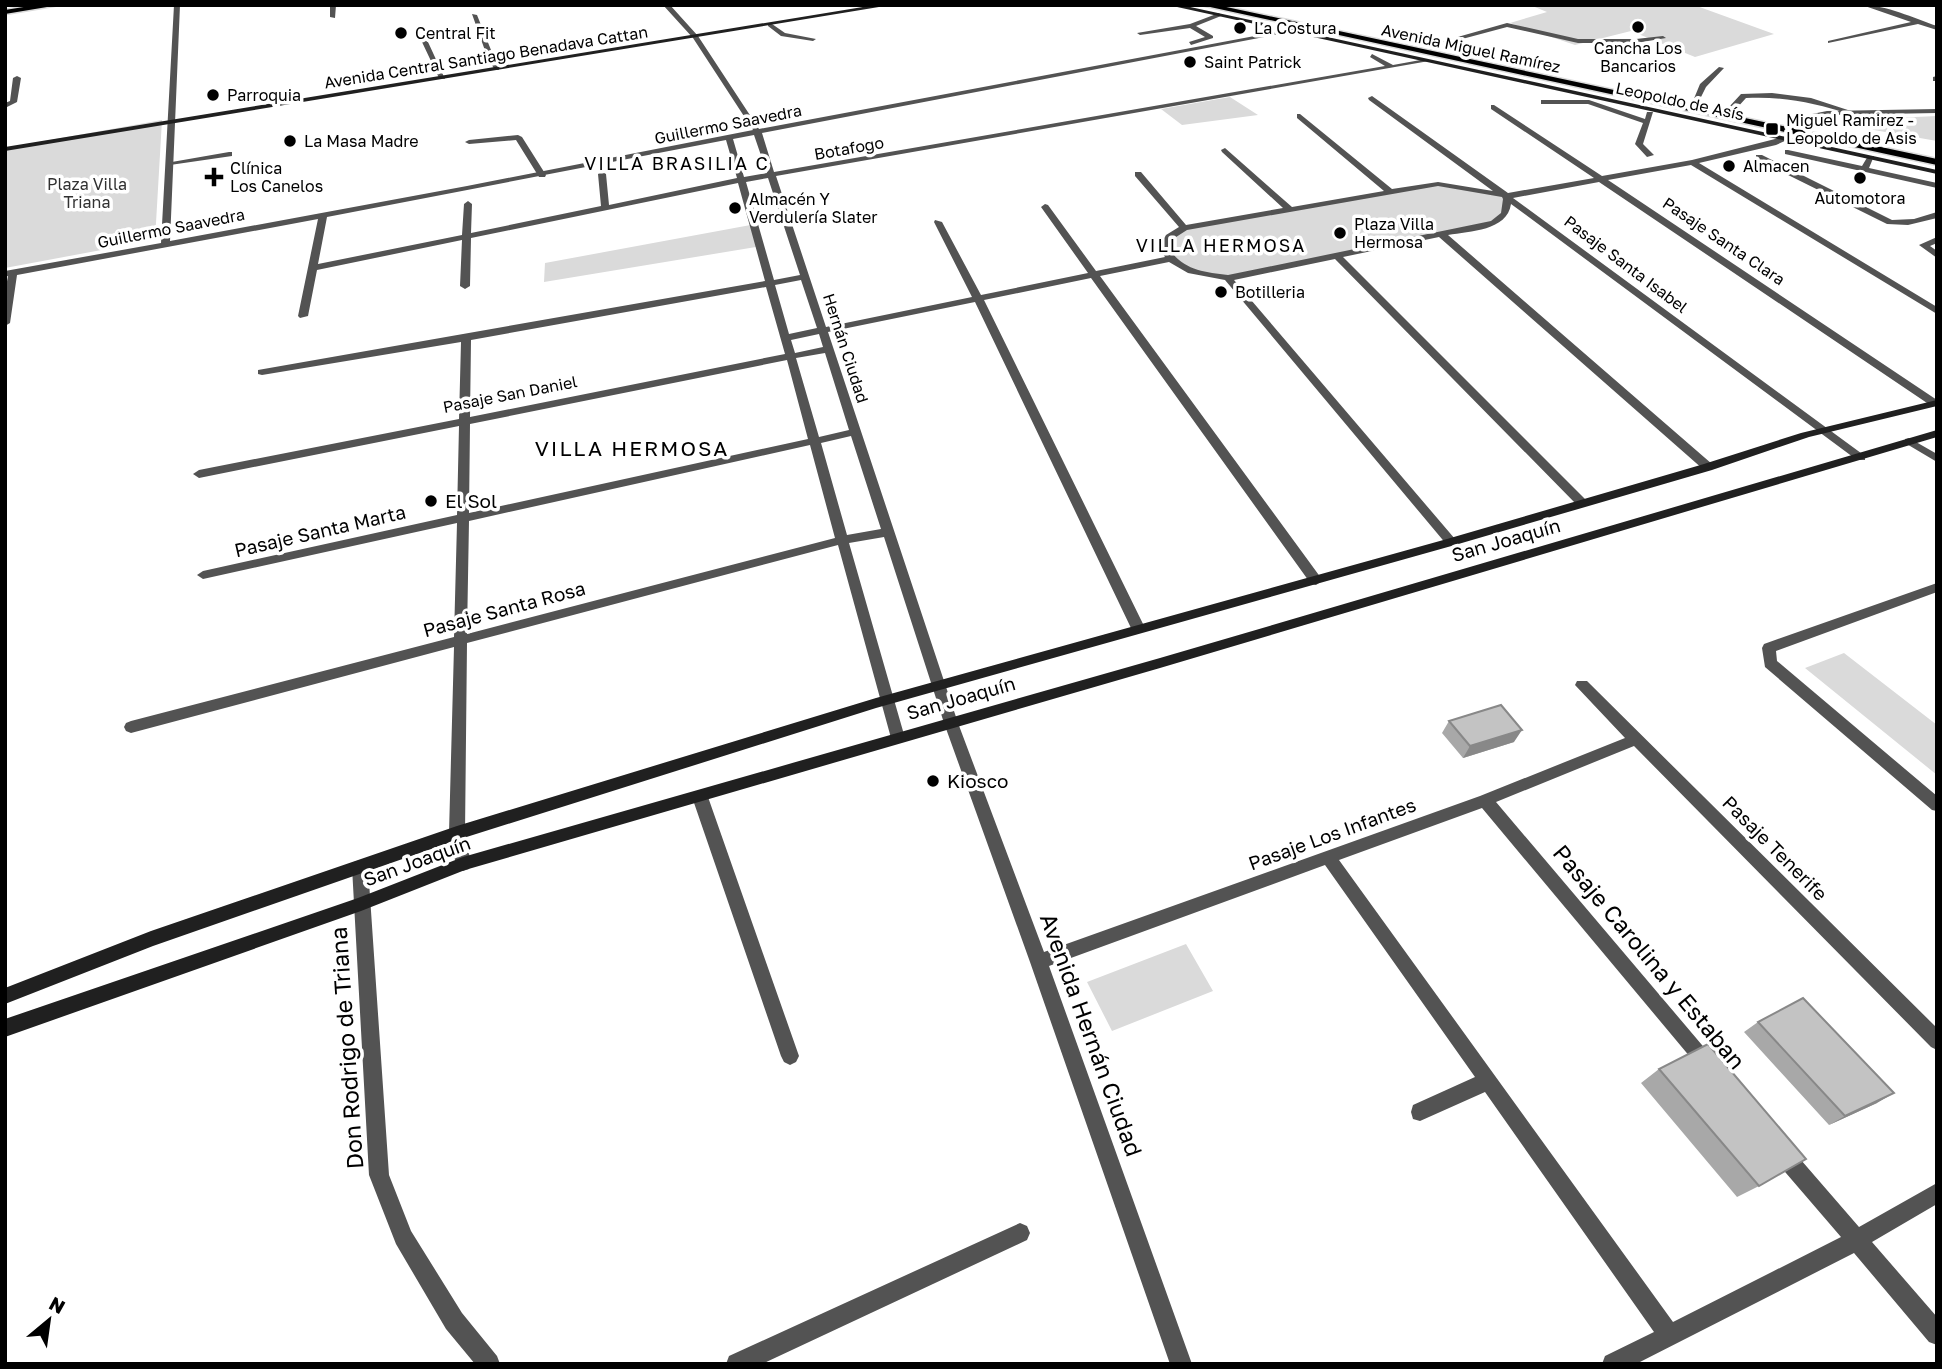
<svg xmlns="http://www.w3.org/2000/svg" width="1942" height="1369" font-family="'Golos Text',sans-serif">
<rect width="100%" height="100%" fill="#fff"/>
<path fill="#dadada" d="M1530 5H1694L1774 34 1695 57 1631 31 1575 45 1510 23 1547 12Z
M1230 97 1258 115 1182 125 1161 109Z
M1937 116V141L1851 126 1850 120Z
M162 120 155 240 5 268V148Z
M1438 184 1508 196V205L1494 223 1228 278 1180 267 1164 248 1184 228Z
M756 224 762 246 544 282 545 263Z
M1844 653 1937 725V775L1805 668Z
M1186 944 1213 991 1112 1031 1087 982Z"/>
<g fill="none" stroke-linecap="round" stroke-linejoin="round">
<g stroke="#dbdbdb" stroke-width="3">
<path id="primary" d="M36 5H59L5 14V10Z
M1201 5H1217L1937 159V165Z"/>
</g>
<path fill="#535353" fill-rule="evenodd" d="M330 5H336L335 18 330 17Z
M1219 13 1221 16 1196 26 1213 36V38L1191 45 1189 42 1205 37 1190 28 1140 35 1137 33 1190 24Z
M1507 23 1578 39H1636L1663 36 1666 38 1636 43H1578L1507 27 1436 46 1433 44Z
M425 40 428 42 445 79 439 78 422 42Z
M1719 67 1724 68 1706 87 1699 101H1693L1700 84Z
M1772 93 1811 98 1854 112 1850 114C1815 103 1783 96 1746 98L1736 109 1729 107 1741 94Z
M1544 100H1589L1645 119 1647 112H1653L1643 144 1654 155 1647 157 1635 144 1643 123 1588 104H1541V100Z
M518 135 522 137 546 175 545 177H539L516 140 469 144 465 142 469 140Z
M1788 150 1862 166 1868 156H1874L1869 168 1937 183V188L1785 154V150Z
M229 152H232V156L170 165 166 163Z
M1756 155H1762L1892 220 1914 219 1937 212V218L1908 225 1887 224 1756 159Z
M1937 237V243L1930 246 1937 251V258L1919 245Z"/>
<path fill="#535353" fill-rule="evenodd" d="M174 5H180L170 241 467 186 753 130 693 38 663 5H670L698 36 759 129 1292 29 1295 31 762 133 774 172 1385 66 1370 57 1372 54 1393 65 1426 59 1429 61 776 176 826 327 972 297 934 222 935 220 942 222 981 295 1088 273 1041 207 1045 204 1048 205 1096 271 1165 257 1159 248 1166 235 1179 227 1135 176V172H1141L1186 225 1283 208 1222 152 1221 150 1225 148 1292 207 1384 191 1297 118V114H1300L1392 189 1438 182 1493 191 1369 100 1368 98 1372 96 1508 193 1594 178 1491 109V105H1494L1602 176 1692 160 1787 136V140L1776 145 1699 163 1937 307V314L1691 165 1608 180 1937 400V406L1930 405 1599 182 1513 198 1865 456V460H1857L1511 204C1507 231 1470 231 1448 235L1712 464V470H1704L1439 237 1343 257 1585 499V505H1577L1335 259 1234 280 1455 539 1457 542 1455 545H1447L1225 280 1188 273 1169 262 1100 276 1321 578 1322 581 1316 585 1311 584 1091 278 984 300 1145 628 1138 633 1131 628 975 302 828 332 958 723 1044 952 1480 796 1625 738 1575 685 1577 681H1587L1937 1028V1050L1931 1047 1634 746 1496 802 1713 1058 1716 1064 1713 1070 1707 1073 1701 1070 1482 808 1339 860 1673 1322 1841 1237 1774 1159 1771 1152 1774 1145 1781 1142 1788 1145 1859 1227 1937 1183V1204L1872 1242 1937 1317V1345L1929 1342 1854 1253 1636 1364H1602L1605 1356 1654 1332 1485 1092 1420 1121 1413 1119 1411 1112 1413 1105 1475 1077 1325 865 1049 966 1192 1364H1170L1030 962 944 723 884 537 849 543 905 738 903 742H893L891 738 838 545 467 643 465 833 471 864 469 869 463 871 457 869 449 833 454 647 131 733 126 731 124 727 126 723 131 721 454 637 457 523 203 579 197 575 203 571 457 515 459 426 199 478 193 474 199 470 459 419 461 342 262 375 258 374V370L765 281 738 183 471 238 470 286 465 289 460 286 462 240 317 270 308 316 300 318 298 316 318 219 17 275 10 323 5 326V292L8 276 5 277V271L161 243ZM754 135 767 173 744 177 733 139ZM726 140 737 178 609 205 606 174 602 172 598 174 601 206 471 233 472 204 468 201 464 204 462 235 318 264 327 217ZM768 178 800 275 774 280 746 182ZM1438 186 1502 197 1503 199 1501 213 1491 221 1228 275C1204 272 1182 270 1169 248L1173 239 1187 230ZM801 280 817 328 789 334 775 285ZM766 287 785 354 470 417 471 340ZM819 334 823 347 795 353 791 340ZM825 353 849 430 819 437 796 358ZM787 360 808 439 469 513 470 424ZM851 436 881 529 847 535 821 443ZM810 445 835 538 467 634 469 521Z
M1862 5C1887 5 1913 18 1937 26V30L1918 24 1828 43V41L1911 22Z
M472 14 477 15 499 70H495L488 59Z
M768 24H772L785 33 816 39 813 41 781 36 768 26Z
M17 76 21 78 17 102 5 108V103L10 101 13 78Z
M1937 76V81H1933V77Z
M1937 109V113L1827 115 1818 117 1816 125 1809 123 1812 114 1827 111Z
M1909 438 1937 454V462L1905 443V439Z
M1937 583V592L1776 651 1777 661 1937 796V811L1932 810 1765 667 1762 648 1764 644Z
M700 791 705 793 708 797 799 1056 796 1062 790 1065 784 1062 781 1056 692 797 695 793Z
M360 860 366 862 368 867 389 1175 411 1231 462 1313 497 1356 500 1364H475L446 1329 396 1244 369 1175 352 867 354 862Z
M1020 1223 1027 1226 1030 1233 1027 1240 762 1364H726L729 1356Z"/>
<path fill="#202020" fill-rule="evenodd" d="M875 5H891L5 151V147Z
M1168 5H1181L1937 170V174Z
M1937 400V406L1809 437 1712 470 1455 545 876 708 457 840 153 946 5 1004V988L151 931 457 826 876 698 1447 539 1704 464 1801 433Z
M1937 430V437L1160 668 465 870 361 911 5 1037V1019L358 898 463 857 1160 658Z"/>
<use href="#primary" fill="#000" fill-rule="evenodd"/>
</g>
<path fill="#a8a8a8" d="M1449 721 1514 742 1463 758 1442 733Z
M1758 1022 1877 1103 1829 1125 1744 1032Z
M1659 1069 1759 1186 1737 1197 1641 1083Z"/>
<path fill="#888" d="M1522 730 1514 742 1463 758 1470 746Z
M1894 1093 1877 1103 1829 1125 1845 1116Z"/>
<path fill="#c3c3c3" stroke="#888" stroke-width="2" d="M1501 705 1522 730 1470 746 1449 721Z
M1803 998 1894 1093 1845 1116 1758 1022Z
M1708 1044 1806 1159 1759 1186 1659 1069Z"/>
<g fill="#000" stroke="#fff" stroke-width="2.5">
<circle cx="1638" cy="27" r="7"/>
<circle cx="1240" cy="28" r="7"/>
<circle cx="401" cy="33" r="7"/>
<circle cx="1190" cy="62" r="7"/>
<circle cx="213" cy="95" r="7"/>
<rect x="1765" y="122" width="14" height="14" rx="3.5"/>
<circle cx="290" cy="141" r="7"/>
<circle cx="1729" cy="166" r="7"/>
<path d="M210.5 166.5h7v7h7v7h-7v7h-7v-7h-7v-7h7z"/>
<circle cx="1860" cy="178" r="7"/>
<circle cx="735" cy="208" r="7"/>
<circle cx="1340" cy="233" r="7"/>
<circle cx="1221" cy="292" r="7"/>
<circle cx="431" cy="501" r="7"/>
<circle cx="933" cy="781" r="7"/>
</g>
<g text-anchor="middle" stroke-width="7" stroke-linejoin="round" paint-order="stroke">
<g font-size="16" fill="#000" stroke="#fff" text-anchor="start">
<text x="1254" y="34">La Costura</text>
<text x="415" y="39">Central Fit</text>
<text x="1638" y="54" text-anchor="middle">Cancha Los<tspan x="1638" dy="18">Bancarios</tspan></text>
<text x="1204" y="68">Saint Patrick</text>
<text x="227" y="101">Parroquia</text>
<text x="1786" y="126">Miguel Ramirez -<tspan x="1786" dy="18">Leopoldo de Asis</tspan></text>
<text x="304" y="147">La Masa Madre</text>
<text x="1743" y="172">Almacen</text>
<text x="230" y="174">Clínica<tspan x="230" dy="18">Los Canelos</tspan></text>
<text x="1860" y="204" text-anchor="middle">Automotora</text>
<text x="749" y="205">Almacén Y<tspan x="749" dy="18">Verdulería Slater</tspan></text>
<text x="1354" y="230">Plaza Villa<tspan x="1354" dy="18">Hermosa</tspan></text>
<text x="1235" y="298">Botilleria</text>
</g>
<g font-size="16" fill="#000" stroke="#fff">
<text transform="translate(1471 48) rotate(12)" y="6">Avenida Miguel Ramírez</text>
<text transform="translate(486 57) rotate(-9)" y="6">Avenida Central Santiago Benadava Cattan</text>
<text transform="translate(1680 101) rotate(12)" y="6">Leopoldo de Asís</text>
<text transform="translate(728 124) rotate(-11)" y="6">Guillermo Saavedra</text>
<text transform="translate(849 148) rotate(-10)" y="6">Botafogo</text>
<text transform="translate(171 228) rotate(-11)" y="6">Guillermo Saavedra</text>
<text transform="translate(1724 241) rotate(34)" y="6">Pasaje Santa Clara</text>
<text transform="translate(1626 264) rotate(37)" y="6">Pasaje Santa Isabel</text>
<text transform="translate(846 348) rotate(72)" y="6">Hernán Ciudad</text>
<text transform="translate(510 394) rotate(-11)" y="6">Pasaje San Daniel</text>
</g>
<g font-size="16" fill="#313131" stroke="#fff">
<text x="87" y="190">Plaza Villa<tspan x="87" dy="18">Triana</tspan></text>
</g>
<g font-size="18" letter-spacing="2" fill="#000" stroke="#fff">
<text x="677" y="170">VILLA BRASILIA C</text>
<text x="1221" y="252">VILLA HERMOSA</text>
</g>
<g font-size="19" fill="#000" stroke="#fff" text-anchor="start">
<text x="445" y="508">El Sol</text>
<text x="947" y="788">Kiosco</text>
</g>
<g font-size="19" fill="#000" stroke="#fff">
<text transform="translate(320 531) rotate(-13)" y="7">Pasaje Santa Marta</text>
<text transform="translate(1506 540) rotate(-16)" y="7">San Joaquín</text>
<text transform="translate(504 609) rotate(-15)" y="7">Pasaje Santa Rosa</text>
<text transform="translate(961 698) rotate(-16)" y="7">San Joaquín</text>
<text transform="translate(1332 834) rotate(-20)" y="7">Pasaje Los Infantes</text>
<text transform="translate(1775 848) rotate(45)" y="7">Pasaje Tenerife</text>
<text transform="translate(417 861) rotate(-20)" y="7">San Joaquín</text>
</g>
<g font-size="21" letter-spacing="2" fill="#000" stroke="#fff">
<text x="632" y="456">VILLA HERMOSA</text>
</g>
<g font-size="23" fill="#000" stroke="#fff">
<text transform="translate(1649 957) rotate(50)" y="8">Pasaje Carolina y Estaban</text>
<text transform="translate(1091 1035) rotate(70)" y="8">Avenida Hernán Ciudad</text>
<text transform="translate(347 1048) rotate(-94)" y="8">Don Rodrigo de Triana</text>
</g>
</g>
<rect width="1942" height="1369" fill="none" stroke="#000000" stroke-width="14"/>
<g transform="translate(49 1320) rotate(29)" stroke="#ffffff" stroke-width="5" paint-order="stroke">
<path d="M0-5L12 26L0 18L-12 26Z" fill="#000000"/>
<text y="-10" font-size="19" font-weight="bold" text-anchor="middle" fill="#000000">N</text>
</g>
</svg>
